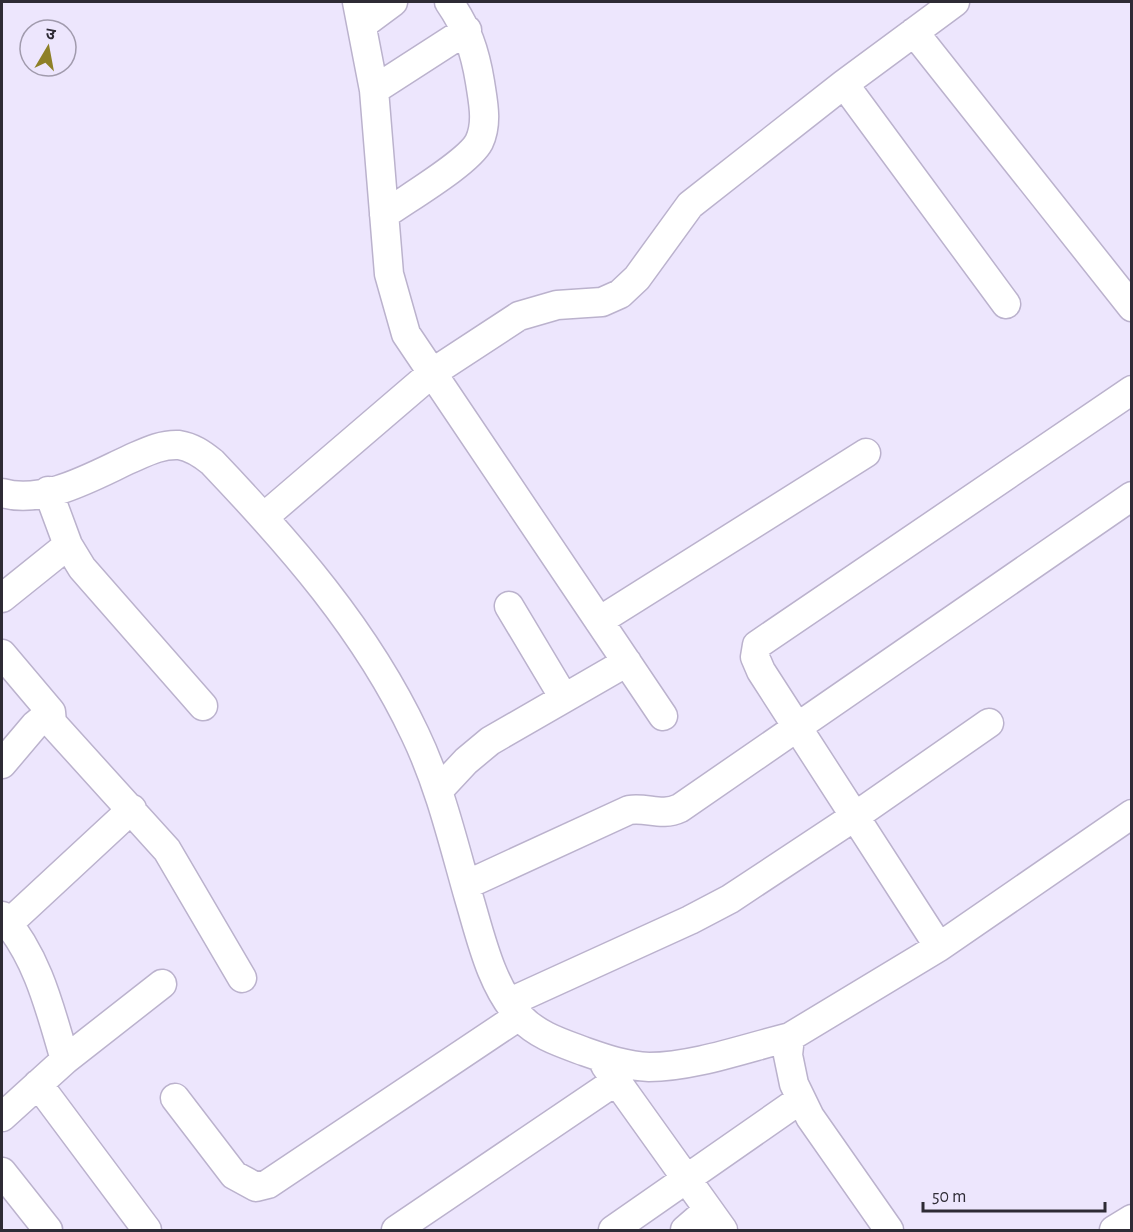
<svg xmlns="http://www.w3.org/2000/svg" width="1133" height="1232" font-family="'Alegreya Sans','Noto Sans Devanagari',sans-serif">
<rect width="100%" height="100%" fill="#ede6fd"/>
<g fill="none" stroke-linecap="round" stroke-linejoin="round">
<g stroke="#bbb2cd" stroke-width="31">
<path id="minor" d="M357 2 374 90 389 274 406 334 663 716
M362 25 393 2
M914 32 1132 307
M844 84 1006 304
M374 90 467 30
M384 215C406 199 468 163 479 142 488 123 483 102 480 82 475 51 467 28 449 2
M48 491 68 545 82 568 203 706
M2 493C44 505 93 476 130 459 146 452 161 444 179 445 192 447 202 454 212 462 290 544 366 630 415 734 440 786 453 842 469 898 481 938 491 986 520 1017 538 1036 562 1043 586 1052 606 1059 626 1066 649 1067 693 1067 746 1048 790 1037
M264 517 432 373 519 316 557 305 602 302 620 294 637 278 690 205 844 84 955 2
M2 598 68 545
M509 606 564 698
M599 621 866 453
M2 654 51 712
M2 764 35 725 51 712 52 723 167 850 242 978
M438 791 466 761 490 741 627 662
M466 885 629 810C648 807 661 817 680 808L1132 496
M2 916C38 957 50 1009 65 1060L2 1117
M8 924 132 809
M939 947 761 671 755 657 757 645 1132 390
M510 1002 690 920 730 899 854 817 989 723
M65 1060 162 984
M605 1065 723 1230
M38 1084 147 1230
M175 1098 234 1175 256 1187 268 1184 519 1016
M2 1172 48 1230
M396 1230 616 1081
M613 1230 801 1099
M685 1230 708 1210
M889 1230 810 1117 794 1084 788 1055 790 1037 939 947 1132 814
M1114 1230 1132 1219"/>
</g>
<use href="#minor" stroke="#fff" stroke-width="28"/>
</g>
<rect width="1133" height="1232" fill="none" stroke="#2e2b35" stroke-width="6"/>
<g transform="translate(48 48) rotate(10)"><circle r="28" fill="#ede6fd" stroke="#a19bad" stroke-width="1.5"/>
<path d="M0-4.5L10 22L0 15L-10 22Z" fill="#8e8027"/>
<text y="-9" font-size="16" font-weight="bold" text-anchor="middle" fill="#2e2b35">उ</text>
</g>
<path d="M923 1202v9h182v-9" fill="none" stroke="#2e2b35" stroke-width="3"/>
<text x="932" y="1202" font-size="18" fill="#2e2b35" stroke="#ede6fd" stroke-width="4.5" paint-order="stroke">50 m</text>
</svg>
